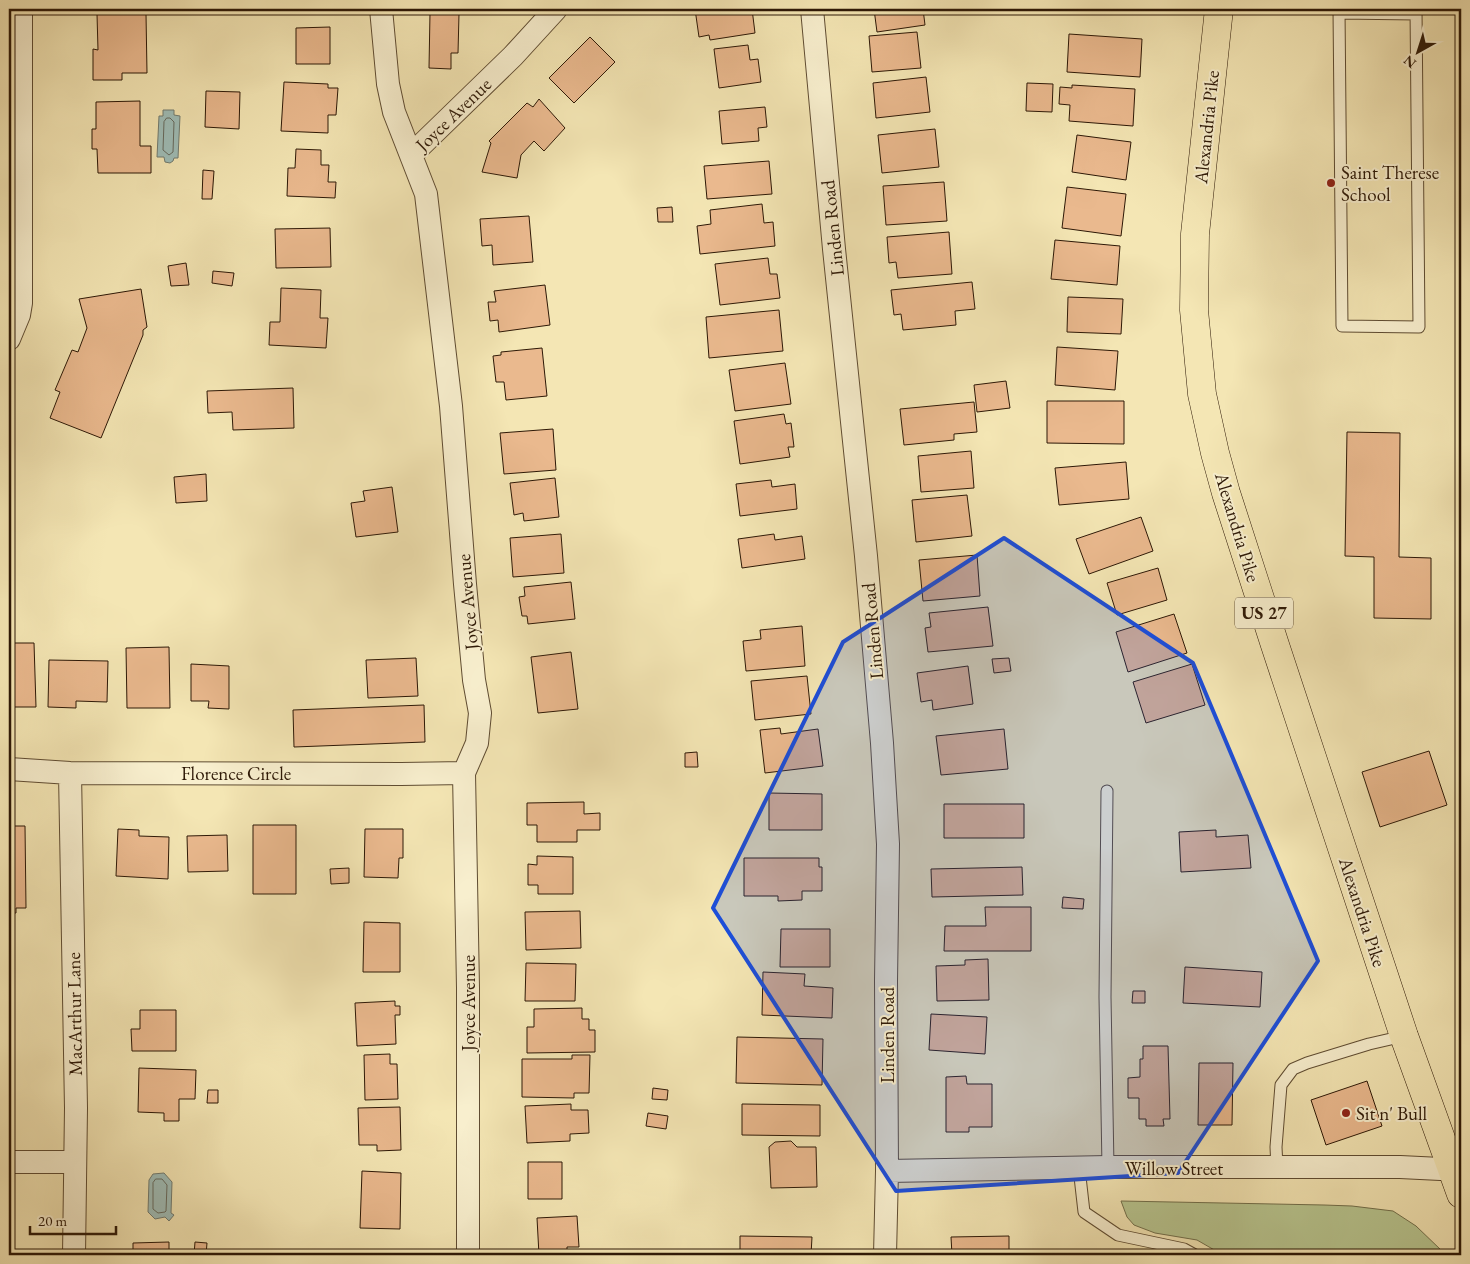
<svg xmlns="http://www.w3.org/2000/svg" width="1470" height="1264" font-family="'EB Garamond',serif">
<rect width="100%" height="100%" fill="#f4e6b4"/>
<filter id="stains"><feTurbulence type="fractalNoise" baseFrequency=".004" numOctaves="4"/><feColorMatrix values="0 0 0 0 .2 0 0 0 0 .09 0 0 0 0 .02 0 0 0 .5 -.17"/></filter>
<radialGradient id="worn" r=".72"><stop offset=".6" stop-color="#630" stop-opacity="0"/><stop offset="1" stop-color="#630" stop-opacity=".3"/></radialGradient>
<path fill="#b8c690" stroke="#726f4b" d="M1121 1201 1324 1205 1352 1206 1393 1211 1416 1226 1441 1250 1444 1255H1223L1197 1240 1155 1233 1134 1225 1127 1217Z"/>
<path fill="#9fbdb7" stroke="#717b70" d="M163 110H174V115L180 116 178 158H174L173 161 170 163 165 162 164 157H157L159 116H163Z
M164 1173 172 1182 171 1213 174 1215 169 1221 165 1217 155 1219 148 1212 149 1180 153 1174Z"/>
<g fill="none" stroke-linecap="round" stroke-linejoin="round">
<path stroke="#666a5e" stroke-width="1" d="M167 118H170L174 122 173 152 169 155 163 150 164 122Z
M156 1179H162L167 1185 166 1211 165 1212 158 1213 153 1209V1183Z"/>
</g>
<path fill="#eab98e" stroke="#2d1806" d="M695 9H752L755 33 710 40 709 35 699 37Z
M874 9H923L925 25 877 32Z
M430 13 459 14 458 53H451V69L429 68Z
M97 14H146L147 73H122V80H93V49L98 50Z
M330 27V64H296V28Z
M917 32 921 68 872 72 869 36Z
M1069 34 1142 39 1140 77 1067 72Z
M590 37 615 62 574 103 549 78Z
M748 45 750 60 758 59 761 82 719 88 714 49Z
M926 77 930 112 876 118 873 83Z
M284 82 328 84V88H338L336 115H328V133L281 131Z
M1027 83 1053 84 1052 112 1026 111Z
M1072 85 1135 89 1133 126 1069 121 1070 105 1059 104 1060 87 1072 88Z
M206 91 240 92 239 129 205 127Z
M539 99 565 128 544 151 534 141 521 155 517 178 482 172 491 143 489 141 527 103 533 107Z
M140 101V146H151V173H98L97 149H92V129H96V102Z
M765 107 767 127 758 128 759 141 722 144 719 111Z
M935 129 939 167 882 173 878 135Z
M1077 135 1131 142 1126 180 1072 172Z
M296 149 321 150V165H329L328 182H336L335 198 287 196 288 168H295Z
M769 161 772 194 707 199 704 166Z
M203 170 214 171 212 199H202Z
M944 182 947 221 886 225 883 186Z
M1067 187 1126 194 1121 236 1062 228Z
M762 204 764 223 773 222 775 246 700 254 697 226 711 224 710 210Z
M672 207 673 222H658L657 208Z
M529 216 533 262 493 265 492 245 482 246 480 219Z
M330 228 331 267 276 268 275 229Z
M949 232 952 274 898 278 896 262 889 263 887 237Z
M1055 240 1120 246 1117 285 1051 279Z
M768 258 770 274H777L780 298 720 305 715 264Z
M186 263 189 285 171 286 168 266Z
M213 271 234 273 232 286 212 283Z
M972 282 975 309 955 311 956 325 903 330 901 314 894 315 891 290Z
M545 285 550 325 499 332 498 320 490 321 488 302H496L494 291Z
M281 288 321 290 320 318H328L326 348 269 345 270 322H280Z
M141 289 147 327 143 330V335L101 438 50 418 60 392 55 390 72 350 78 352 87 328 79 299Z
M1068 297 1123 299 1121 334 1067 332Z
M779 310 783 351 709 358 706 317Z
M1057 347 1118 351 1115 390 1055 385Z
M542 348 547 396 506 400 504 382H496L493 356 501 355V352Z
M785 363 791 404 735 411 729 370Z
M1006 381 1010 408 977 412 974 385Z
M293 388 294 428 233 430 232 412 208 413 207 391Z
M1047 401H1124V444L1047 443Z
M974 402 977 432 954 434V440L904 445 900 409Z
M784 414 786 424 791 423 794 447H788L790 457 740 464 734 421Z
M553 429 556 470 504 474 500 433Z
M1347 432 1400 433 1399 557 1431 558V619L1374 618V557L1345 556Z
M971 451 974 488 921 492 918 456Z
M1126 462 1129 499 1059 505 1055 468Z
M206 474 207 501 176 503 174 477Z
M555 478 559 517 524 521 523 513 514 515 510 483Z
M771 480 772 487 795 484 797 509 740 516 736 484Z
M392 487 398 532 356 537 351 503 365 501 363 491Z
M967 495 972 536 916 542 912 500Z
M1141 517 1153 551 1089 574 1076 539Z
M561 534 564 573 513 577 510 538Z
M774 534 775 540 802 536 805 559 742 568 738 539Z
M977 555 980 596 923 601 919 560Z
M1158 568 1167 600 1117 615 1107 583Z
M571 582 575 619 528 624 527 616H522L519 597 525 596 524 587Z
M988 607 993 646 928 652 925 628 931 627 929 613Z
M1174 614 1187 653 1128 672 1116 632Z
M802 626 805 666 746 671 743 641 761 639 760 630Z
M9 643H34L36 707H9Z
M169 647 170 708H127L126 648Z
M571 652 578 709 538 713 531 657Z
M416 658 418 696 368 698 366 660Z
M1009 658 1011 671 994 673 992 659Z
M49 660 108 661 107 702 76 701V708L48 707Z
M191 664 229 666V709L208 708 209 701H191Z
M1192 664 1205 705 1146 723 1133 682Z
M968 666 973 704 933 710 932 700 921 702 917 673Z
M807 676 811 714 755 720 751 681Z
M424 705 425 742 294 747 293 710Z
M780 728 781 734 818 729 823 766 765 773 760 730Z
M1004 729 1008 769 941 775 936 736Z
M1429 751 1447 805 1380 827 1362 772Z
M697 752 698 767H685V753Z
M769 793 822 794V830H769Z
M584 802V814L600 813V830H577V842H537V825H527V803Z
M944 804H1024V838H944Z
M253 825H296V894H253Z
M9 826H25L26 908H16V913H9Z
M118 829 139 830V836L169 837 168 879 116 876Z
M365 829H403V858H399L398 878 364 877Z
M1216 830V837L1248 835 1251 868 1181 872 1179 832Z
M227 835 228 871 188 872 187 836Z
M537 856 573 857V894H538V885H528V864L537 865Z
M744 858H819V867H822V891H802V900L778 901V896H744Z
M1461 864V885L1456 865Z
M1022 867 1023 895 932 897 931 869Z
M349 868V883L331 884 330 869Z
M1063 897 1084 899 1083 909 1062 908Z
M985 907H1031V951H944L945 926H986Z
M580 911 581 948 526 950 525 912Z
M364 922 400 923V972H363Z
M781 929H830V967H780Z
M988 959 989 1000 937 1001 936 966 965 965V960Z
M526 963 576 964 575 1001H525Z
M1185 967 1262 972 1260 1007 1183 1003Z
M763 972 805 974 804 986 833 988 832 1018 762 1015Z
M1133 991H1145V1003H1132Z
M395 1001V1006H400V1015H395L396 1044 357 1046 355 1003Z
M582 1008V1019H589V1030H595V1052L527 1053V1027H534V1009Z
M140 1010H176V1051H132L131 1029H140Z
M931 1014 987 1017 985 1054 929 1050Z
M737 1037 823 1039 822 1085 736 1083Z
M1143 1046H1168L1170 1119H1163L1164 1126H1146V1119H1139V1098H1128V1078L1140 1077V1059H1143Z
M390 1054V1064H397L398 1099 365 1100 364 1055Z
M572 1055H590L589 1093H574V1098L522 1097V1059H572Z
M9 1058H14L13 1096H9Z
M1199 1063H1233L1232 1125H1198Z
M139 1068 196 1070 195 1099H179V1121H164V1113L138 1112Z
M966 1076 967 1084H992V1127H969V1132H946V1077Z
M1367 1081 1382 1126 1326 1145 1311 1100Z
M653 1088 668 1090 667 1100 652 1099Z
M208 1090H218V1103H207Z
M571 1104V1110H588L589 1133 570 1134V1141L527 1143 525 1106Z
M742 1104 820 1105V1136L742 1135Z
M400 1107 401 1150 377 1151V1145H359L358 1108Z
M648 1113 668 1116 666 1129 646 1126Z
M791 1141 797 1147H816L817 1187 771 1188 769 1147 775 1142Z
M528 1162H562V1199H528Z
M362 1171 401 1173 400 1229 360 1228Z
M577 1216 579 1247H567V1255H539L537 1218Z
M9 1222H11V1253H9Z
M740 1236 812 1237 811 1255H740Z
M1009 1236V1255H952L951 1237Z
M169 1242V1255H133V1243Z
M195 1242 207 1243 206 1255H194Z"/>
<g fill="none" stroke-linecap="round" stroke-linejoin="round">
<g stroke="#5f4c32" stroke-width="13">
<path id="lane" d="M1339 9 1342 326 1419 327 1416 9
M1339 13 1416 14
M1107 791 1105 997 1108 1167
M1079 1168 1084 1212 1118 1235 1184 1249 1195 1255
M1277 1168 1276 1147 1281 1085 1293 1069 1307 1063 1369 1044 1404 1036"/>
</g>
<g stroke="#5f4c32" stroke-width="24">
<path id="street" d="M381 9 388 84 394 112 426 194 451 406 465 584 474 680 480 713 477 743 464 773 468 988V1255
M812 9 834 249 866 556 882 743 888 844 886 981 887 1171 885 1255
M411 155 513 56 556 9
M9 339 19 315 21 303V9
M9 769 70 773 401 774 464 773
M70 773 76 1108 74 1255
M9 1162H75
M887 1171 1108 1167H1400L1461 1170"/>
</g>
<g stroke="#2d1806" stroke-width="29">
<path id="primary" d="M1219 9 1195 234 1194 310 1202 394 1215 453 1226 493 1275 645 1404 1036 1461 1194"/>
</g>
<use href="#lane" stroke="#f8efce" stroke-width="11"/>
<use href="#street" stroke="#f8efce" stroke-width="22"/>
<use href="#primary" stroke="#f4e6b4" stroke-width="28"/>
</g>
<path fill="#1d4ed8" fill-opacity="0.2" stroke="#1d4ed8" stroke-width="4" stroke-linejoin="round" d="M1004 538 1193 663 1318 961 1178 1173 896 1191 713 908 843 642Z"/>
<g fill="#8f2418" stroke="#f8efce" stroke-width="2">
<circle cx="1331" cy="183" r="5"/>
<circle cx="1346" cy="1113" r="5"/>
</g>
<g text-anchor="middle" stroke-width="4" stroke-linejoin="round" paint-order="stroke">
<rect fill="#f8efce" stroke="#6a5842" stroke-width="1" x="1235" y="597.5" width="58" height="31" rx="4"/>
<g font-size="18" font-weight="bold" fill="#2d1806">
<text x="1264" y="619">US 27</text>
</g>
<g font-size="19" fill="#2d1806" stroke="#f8efce">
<text transform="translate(453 114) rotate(-44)" y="7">Joyce Avenue</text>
<text transform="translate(1206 127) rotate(-84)" y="7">Alexandria Pike</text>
<text transform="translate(832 228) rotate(-96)" y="7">Linden Road</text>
<text transform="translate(1238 527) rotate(73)" y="7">Alexandria Pike</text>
<text transform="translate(467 602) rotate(-95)" y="7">Joyce Avenue</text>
<text transform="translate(872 631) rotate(-95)" y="7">Linden Road</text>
<text x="236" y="780">Florence Circle</text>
<text transform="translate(1363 912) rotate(72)" y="7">Alexandria Pike</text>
<text transform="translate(468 1003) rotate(-90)" y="7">Joyce Avenue</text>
<text transform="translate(74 1014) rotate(-91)" y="7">MacArthur Lane</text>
<text transform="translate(887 1035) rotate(-90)" y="7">Linden Road</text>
<text x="1174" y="1175">Willow Street</text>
</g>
<g font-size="19" fill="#2d1806" stroke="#f8efce" text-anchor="start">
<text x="1341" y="179">Saint Therese<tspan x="1341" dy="22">School</tspan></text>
<text x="1356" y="1120">Sit n' Bull</text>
</g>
</g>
<rect width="1470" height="1264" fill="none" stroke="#f4e6b4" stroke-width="30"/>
<rect x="10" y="10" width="1450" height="1244" fill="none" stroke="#2d1806" stroke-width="2.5"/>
<rect x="15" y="15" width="1440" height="1234" fill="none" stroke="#2d1806"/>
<g transform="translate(1418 52) rotate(219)" stroke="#f8efce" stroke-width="4" paint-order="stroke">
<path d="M0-4L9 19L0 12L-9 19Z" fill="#2d1806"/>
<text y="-8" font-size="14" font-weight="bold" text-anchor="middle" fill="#2d1806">N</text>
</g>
<path d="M30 1226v8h86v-8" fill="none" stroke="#2d1806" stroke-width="2.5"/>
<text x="38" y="1226" font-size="15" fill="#2d1806" stroke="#f8efce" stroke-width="4" paint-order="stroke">20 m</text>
<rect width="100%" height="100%" filter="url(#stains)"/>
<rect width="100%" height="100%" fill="url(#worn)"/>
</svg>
